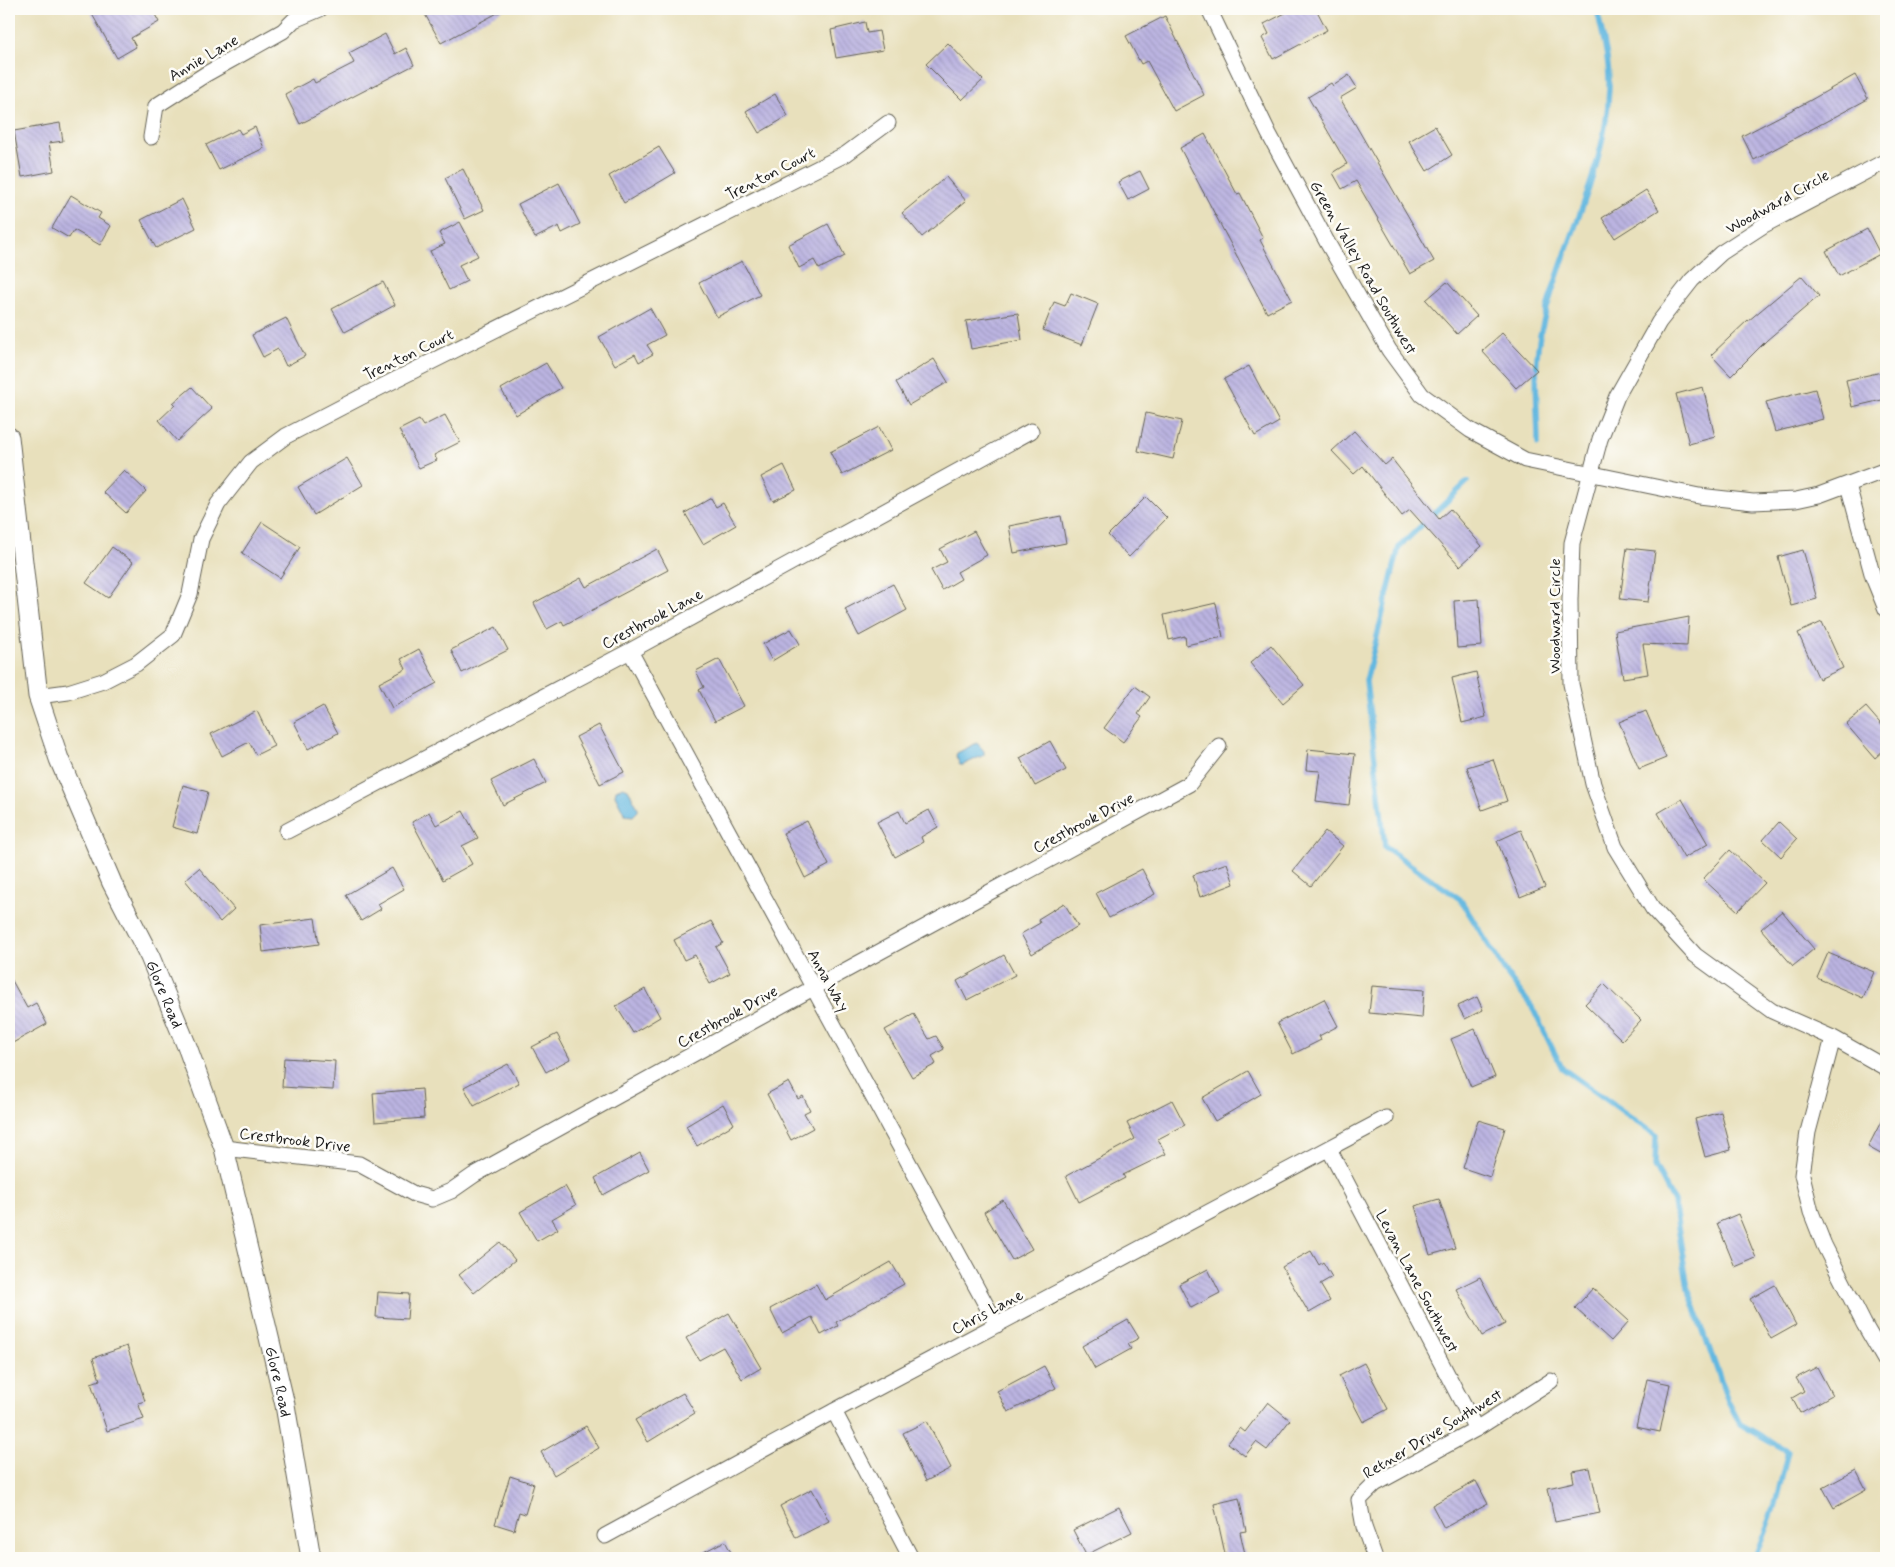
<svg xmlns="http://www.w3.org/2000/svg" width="1895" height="1567" font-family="Mynerve,sans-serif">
<defs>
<pattern id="building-back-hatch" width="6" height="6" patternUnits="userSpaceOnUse" patternTransform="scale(1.25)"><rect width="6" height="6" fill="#bbb4e1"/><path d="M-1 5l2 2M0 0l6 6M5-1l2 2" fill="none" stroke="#a09ac0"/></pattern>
</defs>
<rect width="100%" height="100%" fill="#fdfcf7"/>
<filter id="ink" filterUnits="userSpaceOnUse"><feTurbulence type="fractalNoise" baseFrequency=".02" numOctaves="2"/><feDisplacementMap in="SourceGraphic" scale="10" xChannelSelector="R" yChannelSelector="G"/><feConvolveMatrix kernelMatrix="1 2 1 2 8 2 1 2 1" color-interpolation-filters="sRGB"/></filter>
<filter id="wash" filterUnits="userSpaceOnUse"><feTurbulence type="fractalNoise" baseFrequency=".0096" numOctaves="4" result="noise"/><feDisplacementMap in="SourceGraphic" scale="20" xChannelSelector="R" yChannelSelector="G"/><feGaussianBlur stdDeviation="1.12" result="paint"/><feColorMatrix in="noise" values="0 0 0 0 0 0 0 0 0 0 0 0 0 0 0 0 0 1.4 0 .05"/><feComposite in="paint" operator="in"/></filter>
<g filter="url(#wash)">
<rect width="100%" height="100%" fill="#e8e0bc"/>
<path fill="#63b8e0" stroke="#406a7e" d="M977 743 984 751V755L963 765H960L956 756 957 753Z
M623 787 628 789 638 808V811L633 816 625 815 615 795 616 790Z"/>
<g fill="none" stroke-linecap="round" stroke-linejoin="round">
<path stroke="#63b8e0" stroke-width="5.5" d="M1538 444C1538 406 1532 364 1542 327 1561 246 1607 172 1609 87 1610 60 1602 34 1597 9
M1467 482 1399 547 1366 681 1385 847 1460 899 1508 976 1532 1007 1562 1068 1656 1135 1655 1166 1674 1202 1688 1288 1728 1401 1740 1424 1788 1451 1775 1505 1755 1558"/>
</g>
<g id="blocks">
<path fill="url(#building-back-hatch)" d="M89 9H152L159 22 131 38 136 47 117 58Z
M422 9H505L441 43Z
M1293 9H1316L1327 30 1273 59 1262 38 1269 34 1264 24Z
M1165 16 1204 95 1174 111 1147 61 1141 64 1126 36Z
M865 22 867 33 879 31 883 50 836 58 831 30Z
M385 34 395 54 406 48 414 65 300 124 285 94 313 79 315 83 354 63 349 53Z
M948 43 983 80 962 100 926 64Z
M1349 75 1357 88 1340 98 1434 261 1410 274 1356 181 1342 189 1333 173 1347 164 1308 97 1331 83 1333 86Z
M1855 75 1868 99 1754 160 1742 136 1809 101Z
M775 94 788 116 759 133 746 111Z
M60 123 63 141 49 143 54 171 22 177 14 131Z
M1435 126 1452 155 1427 171 1409 141Z
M255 127 264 148 219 170 206 145 238 129 241 134Z
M1205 134 1237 194 1240 193 1263 238 1260 240 1292 300 1267 313 1180 148Z
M659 147 675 173 624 203 609 176Z
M463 169 484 210 465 219 445 178Z
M1140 171 1149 189 1128 200 1118 182Z
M946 177 966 201 922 237 902 213Z
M559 183 580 224 562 233 559 226 535 238 518 204Z
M1646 190 1659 210 1615 238 1602 218Z
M71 195 101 213 98 218 111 226 100 245 74 230 69 238 52 228Z
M182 199 196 228 156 248 141 220Z
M460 222 478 256 459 265 467 281 449 290 430 251 445 244 439 233Z
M828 224 845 256 819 269 814 260 799 268 788 245Z
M1867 229 1880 254 1839 276 1826 251Z
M742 261 760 295 717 317 699 283Z
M1802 276 1819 296 1767 340 1731 376 1711 355 1748 320V321Z
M383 282 395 305 345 332 332 309Z
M1447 282 1477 316 1457 334 1426 300Z
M1071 293 1098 304 1082 345 1043 330 1054 302 1065 306Z
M650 308 665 335 647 345 653 354 639 362 635 354 615 365 599 337Z
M1018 313 1022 340 971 349 966 321Z
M286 318 305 356 286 366 278 349 263 357 252 335Z
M1502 333 1537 370 1516 388 1482 351Z
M934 359 948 382 909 405 896 382Z
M546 363 561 388 516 415 501 389Z
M1249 366 1279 422 1255 436 1224 379Z
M1886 371V399L1852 407 1846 380Z
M192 387 212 409 177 441 159 420 175 405 173 403Z
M1703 387 1715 437 1689 444 1676 394Z
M1815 389 1823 419 1775 432 1766 402Z
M1146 413 1182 421 1173 459 1138 451Z
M445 415 460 442 434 455 437 460 419 468 399 430 419 420 423 426Z
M879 427 891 450 842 475 830 452Z
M1354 431 1385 465 1392 459 1439 519 1450 509 1482 546 1460 566 1410 510 1402 516 1363 466 1354 474 1332 451Z
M347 458 363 485 314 515 298 487Z
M784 465 796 490 773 501 761 477Z
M124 470 146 491 126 513 103 492Z
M1146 497 1167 518 1129 557 1108 535Z
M711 498 716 507 723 503 736 525 703 544 685 513Z
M1061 516 1066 543 1014 553 1009 526Z
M262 522 300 547 280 578 242 553Z
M974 531 987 555 957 572 961 579 942 590 931 570 947 562 940 549Z
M112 547 133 562 108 598 86 583Z
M1627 548 1655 551 1648 602 1620 599Z
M657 549 668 570 564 625 562 621 547 629 534 603 581 578 586 587Z
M1803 550 1817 599 1791 606 1778 557Z
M893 584 907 610 859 636 845 609Z
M1479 599 1482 646 1457 648 1454 601Z
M1216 603 1223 637 1186 645 1185 636 1169 640 1164 615Z
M1689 617 1687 646 1643 644 1648 674 1623 678 1615 631Z
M1822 622 1843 668 1819 679 1798 633Z
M496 627 508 650 462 673 451 650Z
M791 629 800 644 772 661 763 644Z
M1271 645 1304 685 1283 703 1250 663Z
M419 649 437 683 392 708 379 683 406 669 401 659Z
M719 659 744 706 715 721 699 690 704 687 696 671Z
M1476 672 1486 717 1462 723 1452 678Z
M1135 686 1150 697 1138 714 1142 717 1123 742 1104 728Z
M323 706 338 733 308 749 294 722Z
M1866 707 1886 730V748L1875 758 1846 724Z
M257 711 274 746 256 755 249 742 222 756 211 734Z
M1646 711 1666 758 1639 769 1619 722Z
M599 725 624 772 600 784 576 737Z
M1050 741 1066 770 1035 786 1020 758Z
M1308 749 1355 754 1349 805 1316 801 1320 771 1306 770Z
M534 759 546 783 503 805 491 781Z
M1493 759 1507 801 1482 810 1467 767Z
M183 785 208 792 197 834 172 827Z
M1682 799 1708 844 1684 858 1658 813Z
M929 810 938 827 921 837 923 842 895 857 877 822 899 811 905 823Z
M463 811 478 838 462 846 472 864 443 880 412 822 429 812 436 825Z
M807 821 829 865 805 878 783 833Z
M1779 822 1797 839 1781 857 1763 840Z
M1521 830 1545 887 1520 897 1497 841Z
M1325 831 1343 846 1311 886 1293 871Z
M1730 850 1765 883 1738 911 1703 879Z
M1227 863 1234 884 1200 897 1193 875Z
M199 868 234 909 220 922 185 880Z
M392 868 404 889 378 904 381 909 361 921 346 895Z
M1142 869 1155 894 1109 918 1096 893Z
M1064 903 1078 926 1032 954 1021 934 1040 923 1038 919Z
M1782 911 1814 949 1793 966 1761 929Z
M315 918 319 944 263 952 260 925Z
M711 921 723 943 716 947 730 973 710 984 695 955 684 960 674 940Z
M1828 953 1874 972 1863 998 1817 978Z
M1004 955 1015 975 967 1000 957 981Z
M9 975 27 1008 36 1003 47 1024 9 1045Z
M1604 984 1641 1020 1622 1040 1585 1004Z
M1372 986 1424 990 1422 1018 1369 1013Z
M645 989 660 1017 633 1033 616 1006Z
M1477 997 1483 1010 1465 1019 1458 1006Z
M1324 999 1338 1026 1319 1036 1321 1040 1293 1054 1277 1023Z
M914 1014 929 1039 936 1036 944 1049 932 1056 936 1064 912 1077 885 1030Z
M1475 1029 1495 1077 1471 1087 1451 1039Z
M557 1034 570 1059 546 1072 532 1047Z
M284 1058 335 1061 333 1090 282 1087Z
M508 1064 519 1083 474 1106 464 1087Z
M1248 1071 1261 1094 1215 1121 1202 1098Z
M789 1082 798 1099 803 1096 810 1110 804 1113 813 1128 791 1140 767 1094Z
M422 1089 424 1118 375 1122 373 1093Z
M1172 1100 1185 1125 1158 1139 1166 1154 1123 1175 1125 1178 1079 1202 1066 1176 1135 1139 1127 1123Z
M723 1104 734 1124 697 1146 686 1126Z
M1721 1112 1731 1150 1705 1157 1695 1119Z
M1886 1112V1157L1868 1147Z
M1478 1120 1505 1128 1490 1177 1463 1168Z
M640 1153 649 1170 603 1195 595 1178Z
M565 1186 576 1205 552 1219 558 1229 537 1241 520 1212Z
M1439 1199 1455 1248 1430 1255 1415 1206Z
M1003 1200 1032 1249 1012 1260 984 1212Z
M1738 1214 1756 1258 1735 1267 1717 1223Z
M500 1242 515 1260 474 1293 459 1275Z
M1311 1251 1319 1265 1323 1262 1332 1277 1320 1284 1330 1301 1309 1313 1282 1267Z
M891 1262 904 1284 836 1322 838 1326 821 1335 812 1317 782 1333 770 1309 816 1284 825 1300Z
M1208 1269 1220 1293 1191 1308 1179 1284Z
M1480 1277 1505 1324 1482 1336 1456 1289Z
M1775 1285 1796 1325 1771 1339 1750 1299Z
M1593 1288 1629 1321 1611 1341 1575 1308Z
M378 1292 409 1294 407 1319 376 1317Z
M729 1313 761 1368 742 1379 723 1347 699 1360 686 1338Z
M1128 1320 1139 1338 1128 1344 1131 1349 1095 1369 1082 1346Z
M127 1346 145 1401 138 1403 144 1419 107 1431 91 1383 100 1380 93 1358Z
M1364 1363 1388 1409 1363 1422 1339 1376Z
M1044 1366 1056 1388 1008 1412 997 1391Z
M1817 1367 1832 1395 1800 1413 1792 1398 1804 1391 1796 1378Z
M1647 1379 1670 1384 1660 1432 1636 1427Z
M683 1393 695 1413 648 1442 635 1420Z
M1268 1402 1290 1420 1267 1450 1256 1442 1245 1456 1228 1443 1240 1428 1245 1432Z
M927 1421 951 1468 926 1481 903 1433Z
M586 1426 599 1448 554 1475 541 1452Z
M1590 1468 1600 1513 1555 1522 1548 1488 1574 1482 1572 1471Z
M1856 1470 1866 1490 1834 1508 1823 1488Z
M510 1476 534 1484 525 1514 519 1512 514 1530 495 1524Z
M1476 1481 1488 1504 1444 1528 1432 1505Z
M812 1489 829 1521 796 1538 780 1506Z
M1239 1498 1246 1531 1240 1532 1245 1554 1226 1558 1214 1504Z
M1119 1507 1132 1532 1086 1555 1073 1530Z
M725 1541 734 1558H692Z"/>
</g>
</g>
<g filter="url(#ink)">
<use href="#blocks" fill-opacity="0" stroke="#636154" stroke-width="1"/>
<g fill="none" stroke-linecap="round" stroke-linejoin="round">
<g stroke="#636154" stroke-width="17">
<path id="minor" d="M1209 9 1269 134 1327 242 1389 350 1422 395 1470 430 1525 460 1699 496 1753 502 1796 500 1819 495 1886 470
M151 137 156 106 206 74 283 31 294 20 320 9
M1886 161 1764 225 1721 253 1692 280 1659 322 1617 396 1600 439 1572 543 1570 600 1571 684 1593 784 1615 847 1653 909 1695 955 1772 1011 1833 1038 1886 1068
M1848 485 1873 577 1886 609
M630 651 997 1325
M38 696 68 692 103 681 136 664 173 635 190 594 201 539 218 504 251 462 286 436 361 397 846 154 888 123
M287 831 630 651 1031 431
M1833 1038 1808 1132 1802 1175 1811 1212 1824 1245 1864 1324 1886 1362
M224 1148 359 1164 414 1194 432 1199 451 1191 474 1175 813 988 1189 784 1219 746
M1329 1149 1476 1429
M834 1411 911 1558
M605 1536 834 1411 1386 1118
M1375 1558 1364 1527 1359 1500 1375 1484 1476 1429 1551 1381"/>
</g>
<g stroke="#636154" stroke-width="21">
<g id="tertiary">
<path id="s1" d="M9 437 38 696 59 759 112 883 150 957 188 1049 224 1148 285 1405 311 1558"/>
</g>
</g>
<use href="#minor" stroke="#fff" stroke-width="15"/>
<use href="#tertiary" stroke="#fff" stroke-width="19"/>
</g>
</g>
<g text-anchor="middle" stroke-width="5" stroke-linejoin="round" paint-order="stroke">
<g font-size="16" fill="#1c1c1c" stroke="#fdfcf7">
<text transform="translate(203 57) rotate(-30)" y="6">Annie Lane</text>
<text transform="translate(770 173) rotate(-27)" y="6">Trenton Court</text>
<text transform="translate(1777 201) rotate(-29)" y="6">Woodward Circle</text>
<text transform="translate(1364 267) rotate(60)" y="6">Green Valley Road Southwest</text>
<text transform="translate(408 354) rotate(-26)" y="6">Trenton Court</text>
<text transform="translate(1554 616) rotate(-90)" y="6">Woodward Circle</text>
<text transform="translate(652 618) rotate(-28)" y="6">Crestbrook Lane</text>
<text transform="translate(1083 822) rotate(-28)" y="6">Crestbrook Drive</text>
<text transform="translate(829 980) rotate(61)" y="6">Anna Way</text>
<text dy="6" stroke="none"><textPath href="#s1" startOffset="585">Glore Road</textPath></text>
<text transform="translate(727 1016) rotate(-29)" y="6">Crestbrook Drive</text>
<text transform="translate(295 1139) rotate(7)" y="6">Crestbrook Drive</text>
<text transform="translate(1418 1281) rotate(62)" y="6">Levan Lane Southwest</text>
<text transform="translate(987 1311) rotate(-28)" y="6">Chris Lane</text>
<text dy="6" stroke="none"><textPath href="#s1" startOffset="990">Glore Road</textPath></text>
<text transform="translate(1432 1433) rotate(-31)" y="6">Retner Drive Southwest</text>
</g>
</g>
<rect width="1895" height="1567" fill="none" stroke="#fdfcf7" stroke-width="30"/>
</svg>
